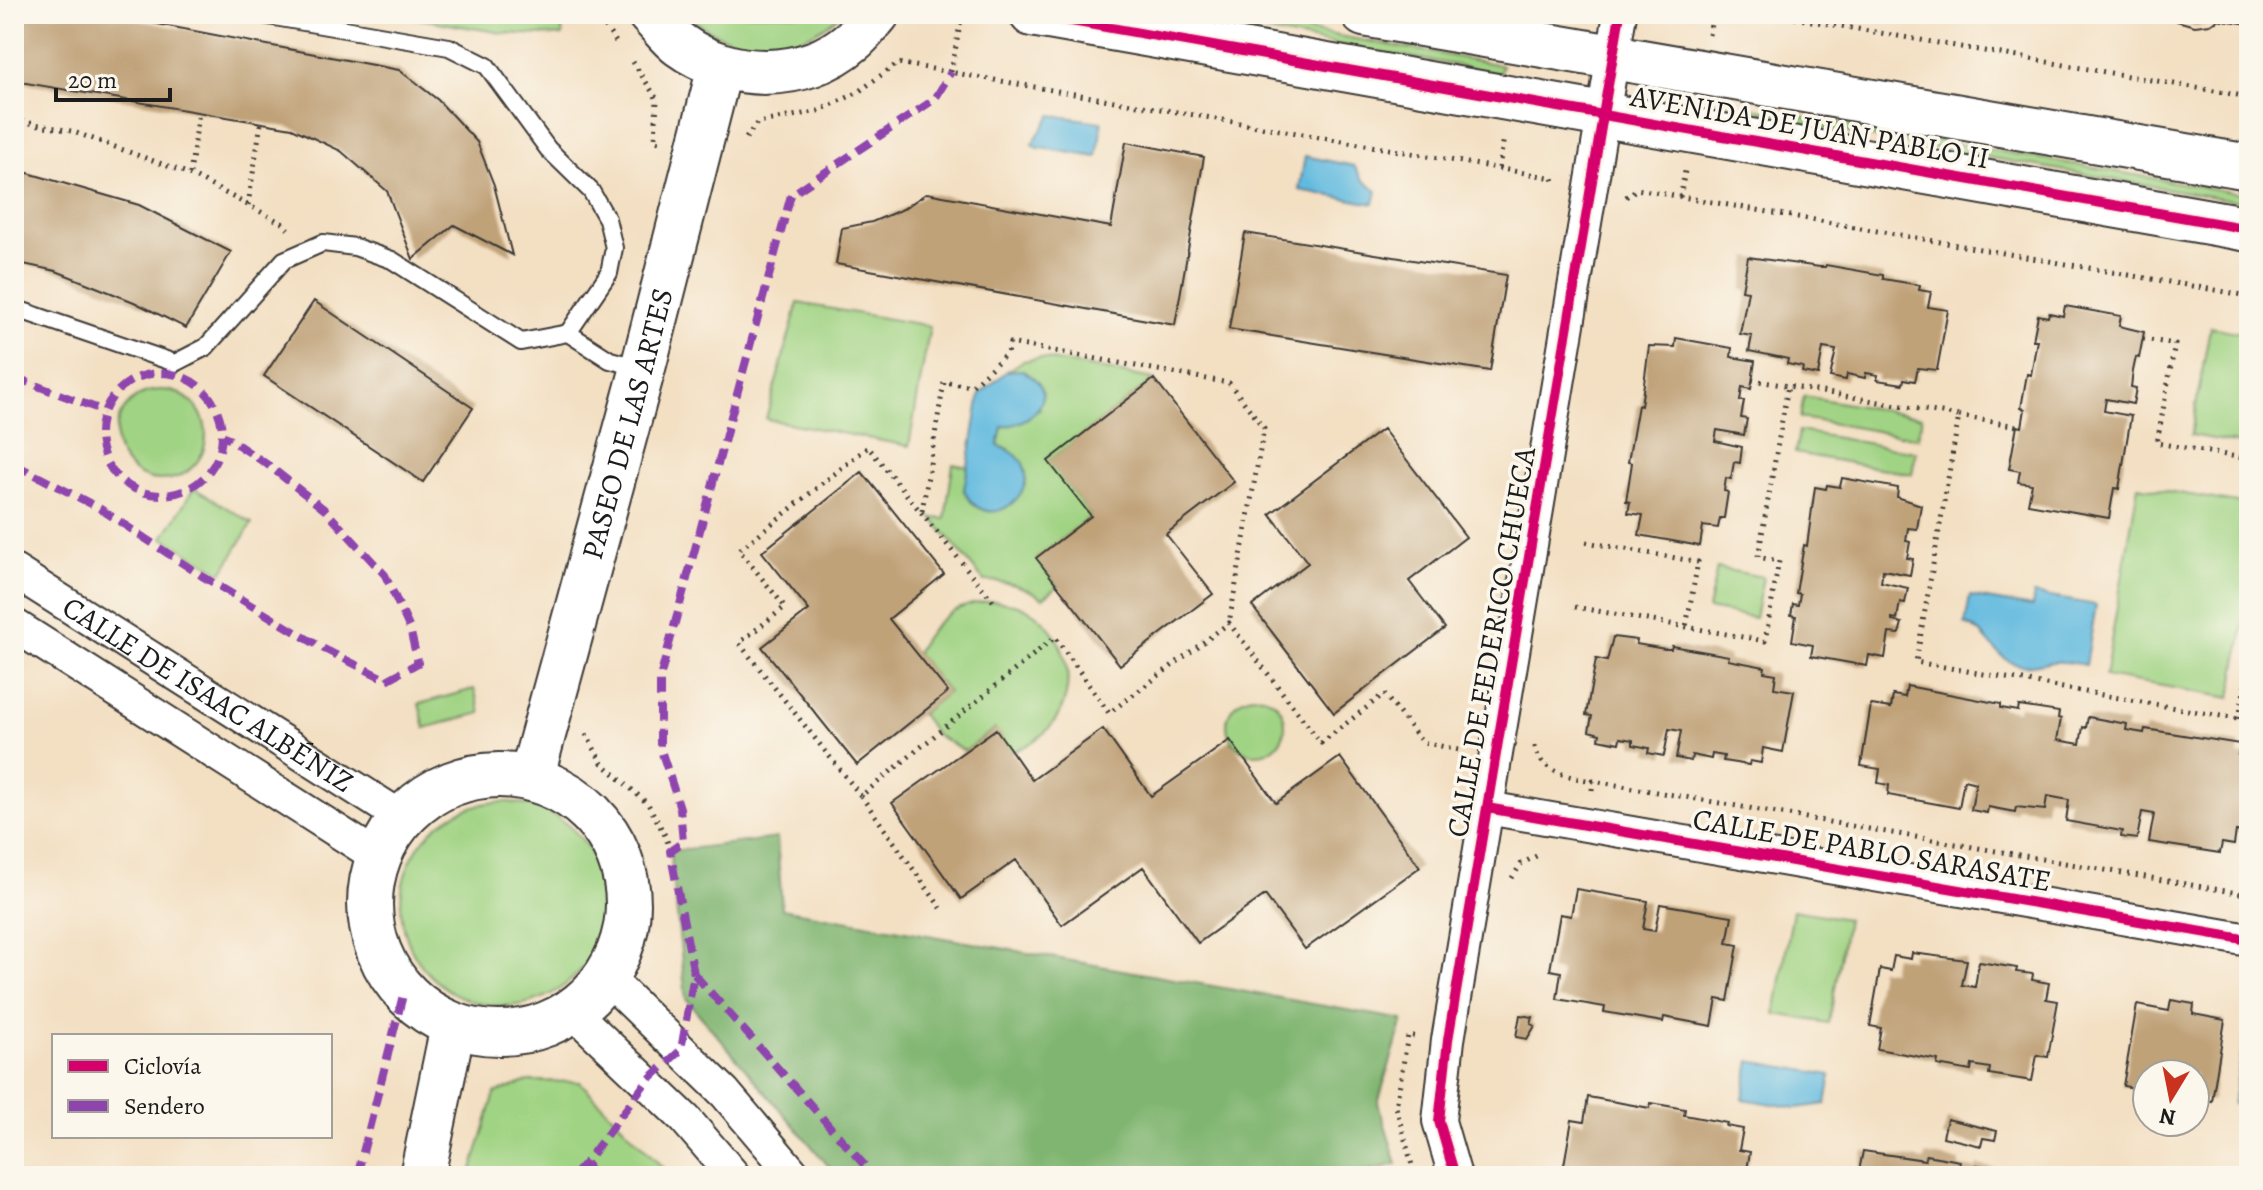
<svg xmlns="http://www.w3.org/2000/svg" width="2263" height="1190" font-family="Alegreya,serif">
<rect width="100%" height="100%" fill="#fbf7ec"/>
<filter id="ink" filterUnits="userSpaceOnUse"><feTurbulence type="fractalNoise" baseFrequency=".0125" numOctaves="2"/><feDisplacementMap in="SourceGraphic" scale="16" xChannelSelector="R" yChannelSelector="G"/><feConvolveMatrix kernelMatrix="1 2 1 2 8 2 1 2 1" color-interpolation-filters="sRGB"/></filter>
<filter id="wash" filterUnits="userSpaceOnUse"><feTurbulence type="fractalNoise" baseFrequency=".006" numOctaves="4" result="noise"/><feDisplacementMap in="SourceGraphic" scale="32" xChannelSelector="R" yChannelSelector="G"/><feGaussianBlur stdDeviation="1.8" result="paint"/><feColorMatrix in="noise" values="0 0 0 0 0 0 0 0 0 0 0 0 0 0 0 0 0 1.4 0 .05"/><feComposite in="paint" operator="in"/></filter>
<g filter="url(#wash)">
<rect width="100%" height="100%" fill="#f3dfc2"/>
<path fill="#a0d383" stroke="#5e7850" stroke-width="2" d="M390 14H560L563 36 502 33Z
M687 14H841C797 55 731 55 687 14Z
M1164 14H1215L1502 65 1500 73Z
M1713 101 2249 195V203L1712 109Z
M798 303 930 326 909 446 766 419Z
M2210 327 2249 334V431L2246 445 2191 435Z
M1040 358 1154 379 1049 461 1091 516 1037 558 1058 586 1043 598C1024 586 1007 581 984 581L932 518 945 519 953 464 968 467 964 490 1009 449 998 446 1002 426C1018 425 1027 419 1040 409L1021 370 1007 371 1023 361Z
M116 435a45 45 0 1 1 90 0a45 45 0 1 1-90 0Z
M1804 396 1922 417 1918 438 1800 418Z
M1799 431 1916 452 1912 474 1795 453Z
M2138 486 2249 505V593L2231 698 2105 676Z
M194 488 252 523 222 573 163 538Z
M1717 568 1763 577 1755 618 1708 609Z
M993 601C1001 602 1010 603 1018 605 1062 621 1082 679 1056 719 1045 736 1030 745 1012 752L995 729 965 751 936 735 921 714 948 692 916 653C933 620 955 603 993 601Z
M474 689 481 713 425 728 419 704Z
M1227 725a29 29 0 1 1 58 0a29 29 0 1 1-58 0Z
M401 904a102 102 0 1 1 204 0a102 102 0 1 1-204 0Z
M1793 910 1847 919 1829 1023 1775 1014Z
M529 1081 580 1082 671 1176H470L495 1093Z"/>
<path fill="#80b571" stroke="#4e6846" stroke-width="2" d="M777 838 782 909 1403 1020 1378 1103 1397 1164 1347 1176H837L686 999 670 851Z"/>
<path fill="#62badf" stroke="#3f6b7e" stroke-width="2" d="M1051 115 1102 122 1097 157 1035 147 1032 144Z
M1305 156 1354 166 1363 180 1377 191 1374 204 1299 190Z
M1021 370C1063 390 1037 423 1002 427L998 446C1066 467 992 550 964 490L980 394 1007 371Z
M2034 594 2096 605 2086 665C2075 663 2064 661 2053 662 2037 663 2024 670 2009 661 1991 651 1986 631 1965 624L1970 596 2032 607Z
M2248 1017H2249V1108L2233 1104Z
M1750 1061 1831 1075 1826 1104 1796 1108 1743 1099Z"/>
<g id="blocks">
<path fill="#c0a279" d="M14 14H105L399 70 438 100 477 142 494 185 512 255 454 225 413 259 387 191 341 151 292 128 14 81Z
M2179 14H2249V24L2217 19 2216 22 2210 24 2195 26 2177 21Z
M1126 142 1204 157 1175 325 836 264 842 228 872 222 903 209 927 193 1111 227Z
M14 169 139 205 231 252 186 328 134 302 56 271 14 262Z
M1245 233 1506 275 1490 371 1229 329Z
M1748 257 1820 267H1825L1826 265 1883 275V279L1920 285 1919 290 1931 292 1928 307 1948 310 1937 370 1918 368 1915 381 1904 379 1903 384 1877 380 1878 375 1866 373 1865 378 1847 374 1846 380 1830 377 1836 350 1823 348 1818 375 1802 372 1803 367 1787 364 1788 359 1749 351 1752 336 1740 334 1748 291 1742 290Z
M314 301 473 408 423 482 264 376Z
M2065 306 2121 316 2119 326 2144 332 2139 358 2136 357 2133 371 2131 387 2136 388 2133 404 2106 399 2104 411 2131 416 2119 489 2114 488 2109 518 2028 504 2032 484 2018 482 2020 471 2009 469 2017 426 2022 427 2025 409 2021 408 2027 374 2031 375 2037 340H2033L2038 315 2048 317 2049 313 2063 316Z
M1676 338 1732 348 1731 357 1755 361 1751 389 1742 387 1740 401H1744L1741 418 1747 419 1744 435 1717 430 1715 441 1742 447 1740 463 1734 462 1731 479 1726 478 1724 491 1728 492 1724 518H1720L1718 528 1703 526 1700 546 1639 535 1643 515 1628 513 1630 502 1626 501 1632 463 1628 462 1638 405 1641 406 1649 346 1675 347Z
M1154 379 1234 482 1166 534 1213 594 1120 665 1036 558 1091 516 1048 461Z
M1383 429 1466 537 1409 581 1445 628 1334 713 1252 606 1308 563 1270 514Z
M862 472 944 574 889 619 948 692 857 765 762 647 809 610 762 552Z
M1842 478 1898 488 1897 497 1921 505 1917 529 1908 528 1906 541 1910 542 1907 558 1913 559 1910 575 1883 570 1881 582 1908 588 1905 603 1900 602 1897 619 1892 618V621L1902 623 1899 634 1889 633 1885 658 1869 655 1867 666 1811 656 1813 645 1792 641 1796 616 1791 615 1793 604 1798 605 1800 594 1796 593 1804 545 1807 546 1815 487 1826 489 1827 485 1840 487Z
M1613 637 1637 640 1636 644 1665 649H1671L1672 646 1729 656 1728 660 1765 667 1764 672 1776 674 1774 688 1794 691 1783 752 1763 748 1761 763 1750 761 1749 765 1723 761 1724 756 1712 754 1711 759 1692 755 1691 761 1676 758 1681 731 1669 729 1664 756 1648 753 1649 748 1633 745V740L1620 738 1619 743 1599 739 1600 734 1589 731 1592 716 1586 715 1596 659 1607 661Z
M1907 686 2001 704V708L2018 711 2019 706 2059 712 2058 718 2061 719 2057 740 2080 744 2083 727 2086 728 2088 717 2127 724 2126 730 2144 733 2145 729 2240 744 2238 755 2249 757 2247 771H2249V833L2236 831 2234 845 2222 843 2220 853 2149 842 2154 814 2142 812 2137 839 2121 837 2122 831 2066 821 2069 800 2047 796 2045 810 2016 807 2015 812 1988 807 1987 813 1971 810 1976 783 1964 780 1959 808 1888 795 1889 785 1878 783 1880 769 1861 766 1871 705 1891 708 1893 695 1905 697Z
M996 729 1032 780 1103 729 1151 796 1230 740 1276 803 1340 757 1420 867 1305 949 1265 895 1198 943 1143 867 1062 925 1016 860 961 899 892 803Z
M1576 889 1648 901 1643 929 1655 931 1660 904 1732 916 1727 943 1738 945 1728 1001 1717 999 1712 1026 1664 1017 1663 1022 1604 1012 1605 1007 1557 999 1561 972 1550 970 1560 914 1571 916Z
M1912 953 1967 960 1962 985 1975 987 1979 962 2017 968 2016 972 2033 974 2032 980 2049 983 2046 999 2058 1001 2048 1057 2037 1055 2032 1081 1989 1074 1990 1068 1972 1065 1971 1071 1937 1065 1938 1060 1877 1049 1881 1028 1870 1026 1880 969 1891 971 1894 956 1911 959Z
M2171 1000 2194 1004 2193 1014 2225 1020 2212 1101 2195 1098V1074H2147V1090L2123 1086 2137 1005 2169 1011Z
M1520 1015 1533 1017 1531 1024 1535 1026 1527 1039 1516 1037Z
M1588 1097 1650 1108 1651 1103 1685 1109 1684 1115 1727 1123 1726 1126 1743 1129 1739 1150 1750 1152 1746 1176H1562L1572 1120 1584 1122Z
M1947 1119 1997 1131 1995 1140 1983 1138 1981 1146 1943 1137Z
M1863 1151 1925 1160 1926 1155 1960 1161 1959 1167 1976 1169 1977 1165 2019 1173 2018 1176H1846L1848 1169 1859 1171Z"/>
</g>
</g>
<g filter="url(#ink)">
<use href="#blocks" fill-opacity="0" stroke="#3c3935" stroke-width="2"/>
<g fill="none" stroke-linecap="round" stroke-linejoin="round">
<g stroke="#3c3935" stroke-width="20">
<path id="lane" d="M14 308 175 363 206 347 284 260 323 243 355 247 392 260 521 342 568 333 609 273 614 248 607 219 591 191 548 149 487 66 449 47 257 14
M568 333 610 360 642 368"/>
</g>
<g stroke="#3c3935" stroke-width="36">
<g id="street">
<path id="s1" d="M14 571 401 817"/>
<path d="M14 625 378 857"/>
<path d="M1487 808 2249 940"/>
<path d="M607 978 725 1093 795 1176"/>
<path d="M573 1012 685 1119 734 1176"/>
<path d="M1455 1176 1439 1121 1448 1040 1620 14"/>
</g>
</g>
<g stroke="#3c3935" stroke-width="48">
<g id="secondary">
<path d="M650 14C660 24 669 37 680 45 729 81 805 82 852 41 861 34 869 23 877 14"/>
<path d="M1032 14 2249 229"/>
<path d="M1364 14 2249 167"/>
<circle cx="499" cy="904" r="129"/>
<path id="s2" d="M531 779 643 368 720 67"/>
<path d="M422 1176 453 1026"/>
</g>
</g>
<path stroke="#3c3935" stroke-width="5" stroke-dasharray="2 6" stroke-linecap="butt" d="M596 14 616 42
M1771 14 2249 97
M1709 35 1713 14
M633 62 657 99 655 141 659 142
M951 72 962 14
M14 120 71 131 187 173 282 223 288 229
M746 138 757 123 818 111 857 93 898 63 1553 178 1555 184
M1499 168 1504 137
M190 174 199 112
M1626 197 1637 189 2249 296
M1680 197 1685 171
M248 205 261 123
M2143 339 2175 344 2157 443 2249 459
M1752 380 1788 386
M1959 416 2017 426
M922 511 944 382 972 386 1007 353 1010 343 1229 383 1264 428 1229 623
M1586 542 1698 562 1686 627
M993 601 868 447 739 550 785 607 739 643 861 796 1055 637 1109 713 1229 623 1321 743 1384 694 1422 742 1459 750
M1575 607 1765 641 1779 561 1758 557 1788 386 1959 416 1916 662 2249 721
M2239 719 2249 663
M2249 731V733
M586 734 602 763 648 804 666 837 670 851
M1535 746C1538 772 1572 778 1593 781
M1592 790 1593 781 2249 895
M861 796 941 908
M1512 878 1521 864 1540 854
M1414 1036 1408 1035 1396 1107 1415 1176"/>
<use href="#lane" stroke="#fff" stroke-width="16"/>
<use href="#street" stroke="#fff" stroke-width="32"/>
<use href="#secondary" stroke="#fff" stroke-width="44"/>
<path stroke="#8e44ad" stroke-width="8" stroke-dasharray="16 8" stroke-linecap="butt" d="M100 434a61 61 0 1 1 122 0a61 61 0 1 1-122 0Z
M14 377 104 411
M14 464 99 508 202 576 324 649 387 680 418 663 410 629 385 575 325 510 268 465 223 435
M694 974 874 1176
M357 1176 404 991
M573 1176 586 1162
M591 1176 586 1162 647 1081 681 1050 694 974 670 851 683 842 680 808 660 747V678L791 195 935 99 951 72"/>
<g stroke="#fbf7ec" stroke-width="15">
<path id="cycleway" d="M1032 14 2249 229
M1487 808 2249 940
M1455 1176 1439 1121 1448 1040 1620 14"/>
</g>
<use href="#cycleway" stroke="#d6006c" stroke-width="10"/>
</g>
</g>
<g text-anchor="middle" stroke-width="7" stroke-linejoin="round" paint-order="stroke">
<g font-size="30" fill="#1c1c1c" stroke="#fbf7ec">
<text transform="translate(1810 127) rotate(10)" y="10">AVENIDA DE JUAN PABLO II</text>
<text dy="10" stroke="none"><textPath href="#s2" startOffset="368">PASEO DE LAS ARTES</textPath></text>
<text transform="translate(1491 642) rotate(-80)" y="10">CALLE DE FEDERICO CHUECA</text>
<text dy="10" stroke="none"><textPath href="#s1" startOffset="230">CALLE DE ISAAC ALBÉNIZ</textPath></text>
<text transform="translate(1872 850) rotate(10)" y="10">CALLE DE PABLO SARASATE</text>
</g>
</g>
<rect width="2263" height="1190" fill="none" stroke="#fbf7ec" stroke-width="48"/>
<rect x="52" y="1034" width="280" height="104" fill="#fbf7ec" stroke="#a29f99" stroke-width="2"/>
<rect x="68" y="1060" width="40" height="12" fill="#d6006c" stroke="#a29f99" stroke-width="2"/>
<text x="124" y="1074" font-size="24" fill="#1c1c1c">Ciclovía</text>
<rect x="68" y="1100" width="40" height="12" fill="#8e44ad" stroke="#a29f99" stroke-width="2"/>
<text x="124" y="1114" font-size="24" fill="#1c1c1c">Sendero</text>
<g transform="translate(2171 1098) rotate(190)"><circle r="38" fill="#fbf7ec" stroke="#a29f99" stroke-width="2"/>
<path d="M0-6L14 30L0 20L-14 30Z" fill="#c8321e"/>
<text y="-12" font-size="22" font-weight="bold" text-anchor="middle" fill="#1c1c1c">N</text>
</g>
<path d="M56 88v12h114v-12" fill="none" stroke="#1c1c1c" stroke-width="4"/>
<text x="68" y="88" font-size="24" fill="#1c1c1c" stroke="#fbf7ec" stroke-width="6" paint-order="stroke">20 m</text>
</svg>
